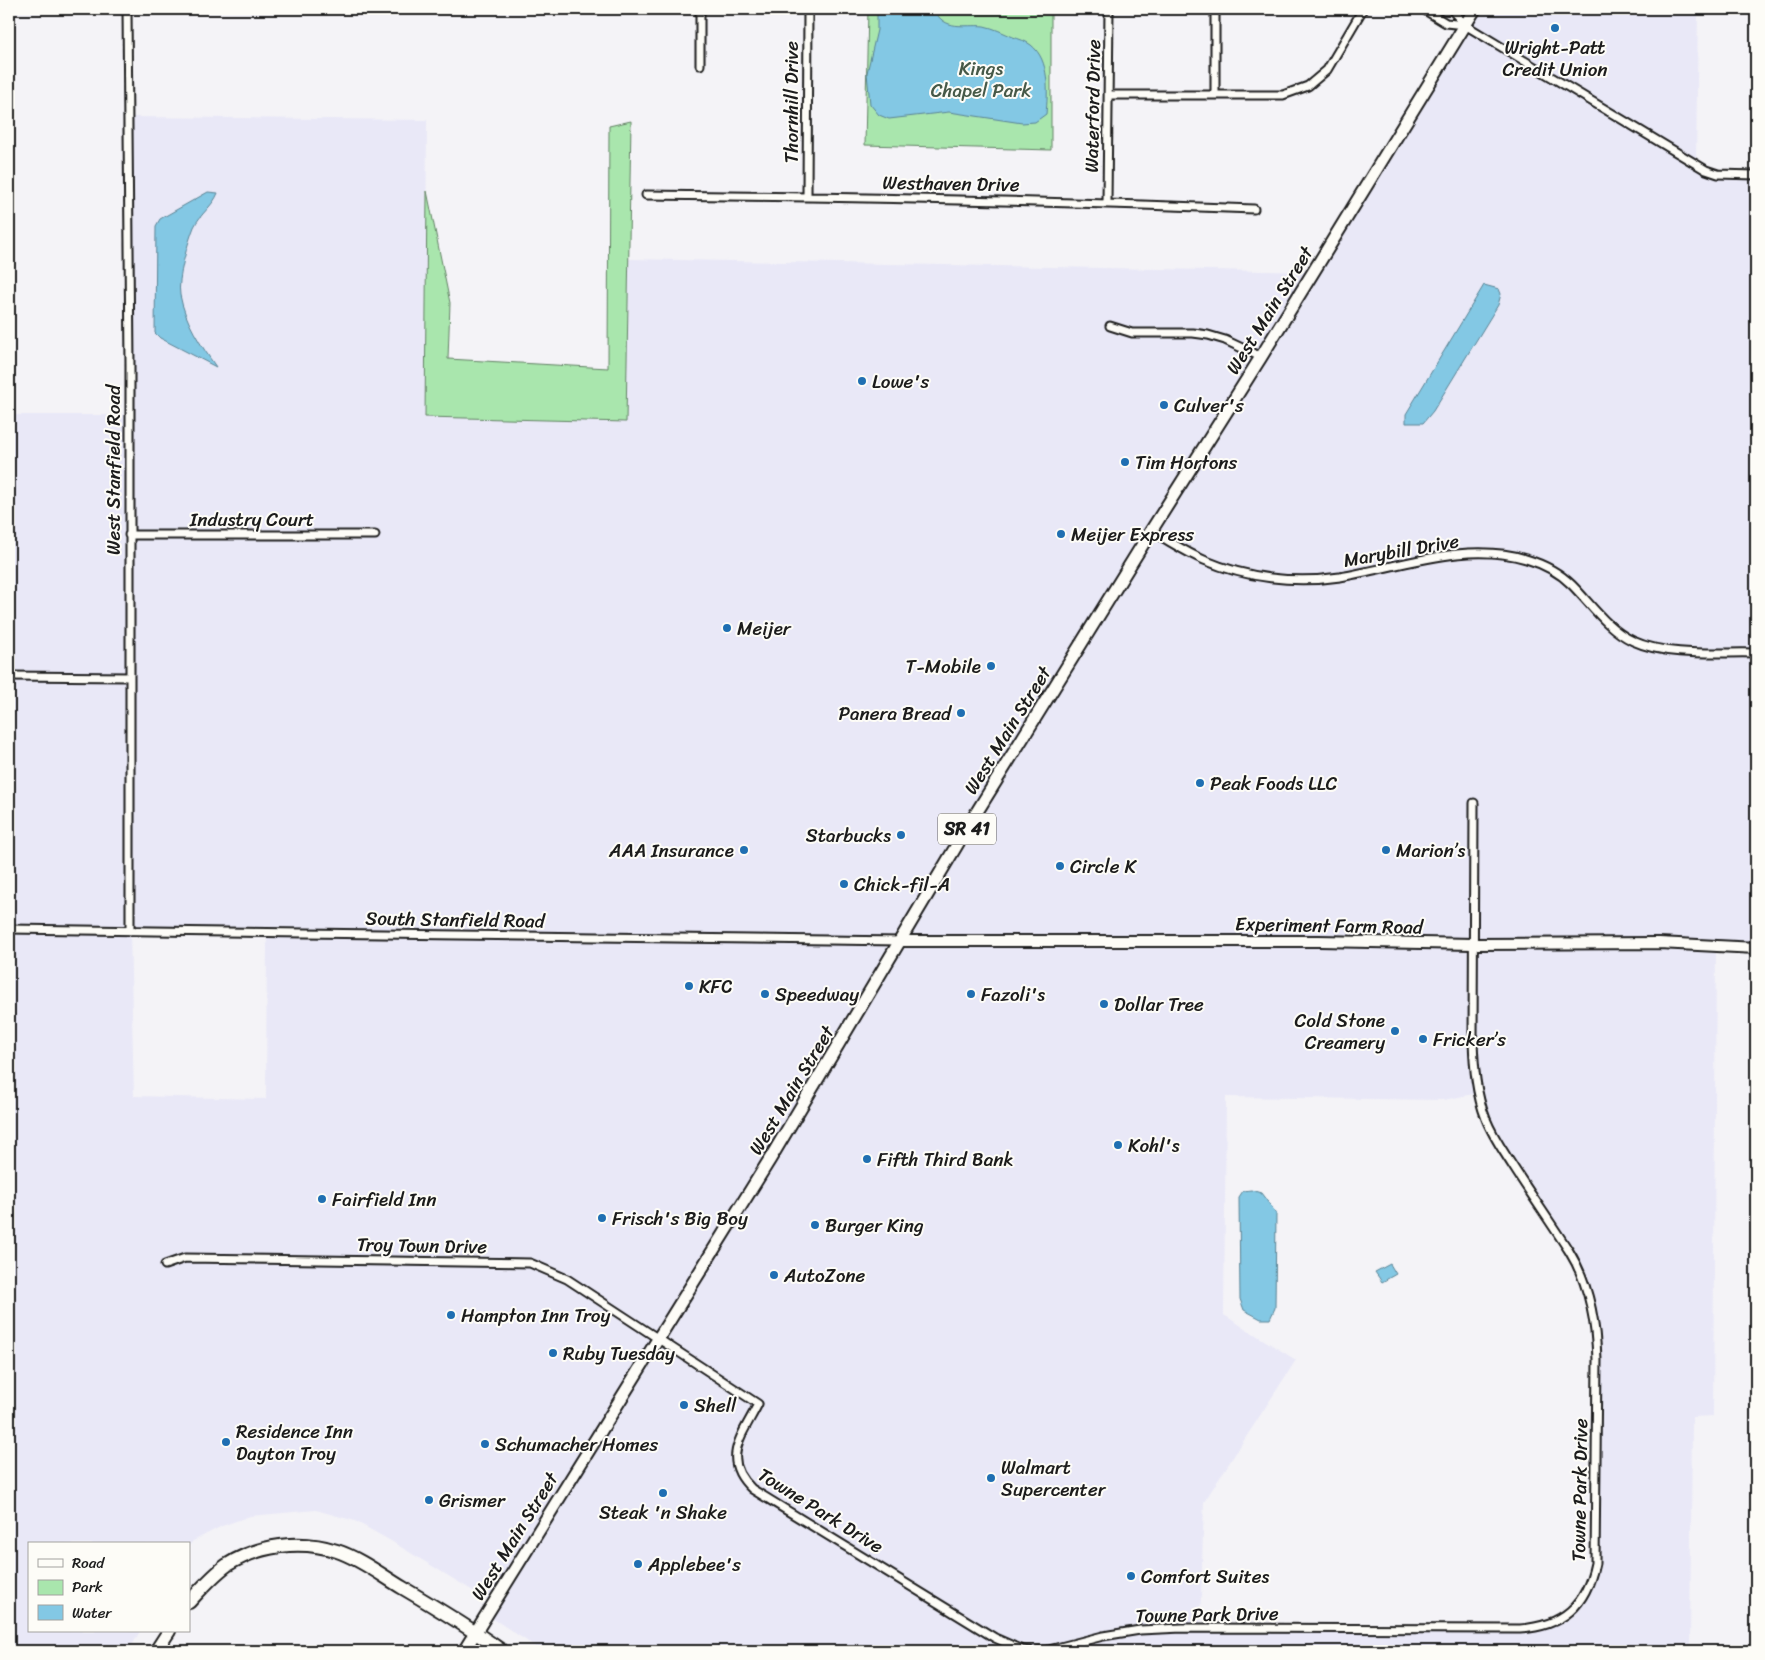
<svg xmlns="http://www.w3.org/2000/svg" width="1765" height="1660" font-family="Sriracha,sans-serif">
<rect width="100%" height="100%" fill="#f4f3f7"/>
<filter id="ink" filterUnits="userSpaceOnUse"><feTurbulence type="fractalNoise" baseFrequency=".02" numOctaves="2"/><feDisplacementMap in="SourceGraphic" scale="10" xChannelSelector="R" yChannelSelector="G"/><feConvolveMatrix kernelMatrix="1 2 1 2 8 2 1 2 1" color-interpolation-filters="sRGB"/></filter>
<g filter="url(#ink)">
<path fill="#e9e8f7" fill-rule="evenodd" d="M1475 9H1698L1696 165 1706 170 1756 175V948L1716 946 1713 1416 1692 1417 1690 1651H542L486 1614 493 1603 391 1541 355 1521 316 1510 250 1516 222 1526 193 1541 189 1546V1544H29V1631H140L129 1651H9V415H129L128 117 427 120 425 417 625 422 629 259 1313 272ZM130 931 267 933 266 1099 134 1096ZM1478 1093 1493 1135 1570 1252 1590 1302 1597 1353 1592 1579 1565 1616 1520 1629 1200 1628 1204 1502 1296 1360 1224 1315 1226 1097 1444 1100Z"/>
<path fill="#a9e6ad" stroke="#628164" d="M868 9H1051V150L865 145Z
M631 121 626 422 425 417 427 191 450 303 448 359 608 368 609 126Z"/>
<path fill="#83c8e4" stroke="#5a8394" d="M877 9H934C944 32 965 24 984 26 994 28 1004 33 1013 37 1019 39 1026 41 1031 45 1050 60 1048 92 1046 114L1035 122 1022 123 949 112 889 119 879 115 870 104 867 73 877 30Z
M208 192 218 193C213 206 200 214 194 227 188 242 177 279 180 295 185 322 201 345 216 367L160 338 155 333 156 226 160 219Z
M1484 285 1499 289 1501 294 1498 305 1433 411 1423 423H1406V414Z
M1251 1190 1261 1193 1276 1213 1275 1308 1270 1319H1261L1244 1310 1240 1299 1239 1197 1243 1191Z
M1390 1264 1396 1274 1382 1282 1375 1272Z"/>
<g fill="none" stroke-linecap="round" stroke-linejoin="round">
<g stroke="#1c1c1c" stroke-width="11">
<path id="street" d="M127 9 130 366V931
M1423 9 1446 23 1465 25
M1451 9 1465 25 1706 170 1718 174 1756 175
M700 65V9
M1109 95H1283L1308 86 1327 70 1363 9
M1215 95V9
M646 195C849 197 1051 201 1254 209
M807 196 808 9
M1107 203 1109 9
M1110 326 1132 333H1193L1208 335 1225 340 1261 357
M1151 531C1168 540 1185 552 1204 560 1246 578 1294 584 1340 577 1400 567 1465 541 1526 559 1543 564 1560 573 1572 585 1591 604 1607 629 1633 641 1668 657 1718 652 1756 653
M129 535H375
M9 676 130 677
M9 929 900 941
M165 1265 185 1258 530 1263 567 1279 758 1404C742 1436 720 1459 752 1489L995 1638 1022 1650 1030 1651
M1038 1651H1045L1103 1636 1140 1630 1182 1628 1520 1629C1563 1626 1586 1606 1595 1563L1597 1360C1596 1323 1589 1283 1569 1251 1551 1223 1532 1196 1514 1168 1504 1152 1493 1137 1486 1119 1476 1094 1474 1067 1473 1041L1474 803"/>
</g>
<g stroke="#1c1c1c" stroke-width="14">
<path id="secondary" d="M900 941H1319L1473 944 1659 943 1756 948"/>
</g>
<g stroke="#1c1c1c" stroke-width="15">
<path id="primary" d="M464 1651 770 1159 970 823 1151 531 1261 357 1475 9"/>
</g>
<g stroke="#1c1c1c" stroke-width="16">
<path id="highway" d="M189 1602C201 1589 213 1575 227 1565 259 1545 300 1539 337 1551 359 1558 383 1576 403 1588 437 1608 470 1628 502 1651
M156 1651 169 1631"/>
</g>
<use href="#street" stroke="#fdfcf7" stroke-width="7"/>
<use href="#secondary" stroke="#fdfcf7" stroke-width="10"/>
<use href="#primary" stroke="#fdfcf7" stroke-width="11"/>
<use href="#highway" stroke="#fdfcf7" stroke-width="12"/>
</g>
</g>
<g fill="#1f6fb2" stroke="#fdfcf7" stroke-width="2">
<circle cx="1555" cy="28" r="5"/>
<circle cx="862" cy="381" r="5"/>
<circle cx="1164" cy="405" r="5"/>
<circle cx="1125" cy="462" r="5"/>
<circle cx="1061" cy="534" r="5"/>
<circle cx="727" cy="628" r="5"/>
<circle cx="991" cy="666" r="5"/>
<circle cx="961" cy="713" r="5"/>
<circle cx="1200" cy="783" r="5"/>
<circle cx="901" cy="835" r="5"/>
<circle cx="744" cy="850" r="5"/>
<circle cx="1386" cy="850" r="5"/>
<circle cx="1060" cy="866" r="5"/>
<circle cx="844" cy="884" r="5"/>
<circle cx="689" cy="986" r="5"/>
<circle cx="765" cy="994" r="5"/>
<circle cx="971" cy="994" r="5"/>
<circle cx="1104" cy="1004" r="5"/>
<circle cx="1395" cy="1031" r="5"/>
<circle cx="1423" cy="1039" r="5"/>
<circle cx="1118" cy="1145" r="5"/>
<circle cx="867" cy="1159" r="5"/>
<circle cx="322" cy="1199" r="5"/>
<circle cx="602" cy="1218" r="5"/>
<circle cx="815" cy="1225" r="5"/>
<circle cx="774" cy="1275" r="5"/>
<circle cx="451" cy="1315" r="5"/>
<circle cx="553" cy="1353" r="5"/>
<circle cx="684" cy="1405" r="5"/>
<circle cx="226" cy="1442" r="5"/>
<circle cx="485" cy="1444" r="5"/>
<circle cx="991" cy="1478" r="5"/>
<circle cx="663" cy="1493" r="5"/>
<circle cx="429" cy="1500" r="5"/>
<circle cx="638" cy="1564" r="5"/>
<circle cx="1131" cy="1576" r="5"/>
</g>
<g text-anchor="middle" stroke-width="4" stroke-linejoin="round" paint-order="stroke">
<rect fill="#fdfcf7" stroke="#605f5e" stroke-width="1" x="938" y="813.5" width="58" height="31" rx="4"/>
<g font-size="18" font-weight="bold" fill="#1c1c1c">
<text x="967" y="835">SR 41</text>
</g>
<g font-size="19" fill="#1c1c1c" stroke="#fdfcf7" text-anchor="start">
<text x="1555" y="54" text-anchor="middle">Wright-Patt<tspan x="1555" dy="22">Credit Union</tspan></text>
<text x="872" y="388">Lowe's</text>
<text x="1174" y="412">Culver's</text>
<text x="1135" y="469">Tim Hortons</text>
<text x="1071" y="541">Meijer Express</text>
<text x="737" y="635">Meijer</text>
<text x="981" y="673" text-anchor="end">T-Mobile</text>
<text x="951" y="720" text-anchor="end">Panera Bread</text>
<text x="1210" y="790">Peak Foods LLC</text>
<text x="891" y="842" text-anchor="end">Starbucks</text>
<text x="734" y="857" text-anchor="end">AAA Insurance</text>
<text x="1396" y="857">Marion’s</text>
<text x="1070" y="873">Circle K</text>
<text x="854" y="891">Chick-fil-A</text>
<text x="699" y="993">KFC</text>
<text x="775" y="1001">Speedway</text>
<text x="981" y="1001">Fazoli's</text>
<text x="1114" y="1011">Dollar Tree</text>
<text x="1385" y="1027" text-anchor="end">Cold Stone<tspan x="1385" dy="22">Creamery</tspan></text>
<text x="1433" y="1046">Fricker’s</text>
<text x="1128" y="1152">Kohl's</text>
<text x="877" y="1166">Fifth Third Bank</text>
<text x="332" y="1206">Fairfield Inn</text>
<text x="612" y="1225">Frisch's Big Boy</text>
<text x="825" y="1232">Burger King</text>
<text x="784" y="1282">AutoZone</text>
<text x="461" y="1322">Hampton Inn Troy</text>
<text x="563" y="1360">Ruby Tuesday</text>
<text x="694" y="1412">Shell</text>
<text x="236" y="1438">Residence Inn<tspan x="236" dy="22">Dayton Troy</tspan></text>
<text x="495" y="1451">Schumacher Homes</text>
<text x="1001" y="1474">Walmart<tspan x="1001" dy="22">Supercenter</tspan></text>
<text x="439" y="1507">Grismer</text>
<text x="663" y="1519" text-anchor="middle">Steak 'n Shake</text>
<text x="648" y="1571">Applebee's</text>
<text x="1141" y="1583">Comfort Suites</text>
</g>
<g font-size="19" fill="#465948" stroke="#fdfcf7">
<text x="981" y="75">Kings<tspan x="981" dy="22">Chapel Park</tspan></text>
</g>
<g font-size="19" fill="#1c1c1c" stroke="#fdfcf7">
<text transform="translate(791 102) rotate(-90)" y="7">Thornhill Drive</text>
<text transform="translate(1092 106) rotate(-89)" y="7">Waterford Drive</text>
<text transform="translate(951 183) rotate(1)" y="7">Westhaven Drive</text>
<text transform="translate(1269 310) rotate(-58)" y="7">West Main Street</text>
<text transform="translate(113 470) rotate(-90)" y="7">West Stanfield Road</text>
<text x="252" y="526">Industry Court</text>
<text transform="translate(1401 550) rotate(-10)" y="7">Marybill Drive</text>
<text transform="translate(1007 730) rotate(-58)" y="7">West Main Street</text>
<text transform="translate(455 919) rotate(1)" y="7">South Stanfield Road</text>
<text transform="translate(1329 925) rotate(1)" y="7">Experiment Farm Road</text>
<text transform="translate(791 1090) rotate(-59)" y="7">West Main Street</text>
<text transform="translate(422 1245) rotate(1)" y="7">Troy Town Drive</text>
<text transform="translate(1579 1490) rotate(-89)" y="7">Towne Park Drive</text>
<text transform="translate(821 1510) rotate(32)" y="7">Towne Park Drive</text>
<text transform="translate(514 1536) rotate(-58)" y="7">West Main Street</text>
<text transform="translate(1207 1614) rotate(-1)" y="7">Towne Park Drive</text>
</g>
</g>
<rect width="1765" height="1660" fill="none" stroke="#fdfcf7" stroke-width="30"/>
<rect x="15" y="15" width="1735" height="1630" fill="none" stroke="#1c1c1c" stroke-width="2" filter="url(#ink)"/>
<rect x="28" y="1542" width="162" height="90" fill="#fdfcf7" stroke="#a3a29f"/>
<rect x="38" y="1559" width="25" height="8" fill="#fdfcf7" stroke="#a3a29f"/>
<text x="72" y="1568" font-size="15" fill="#1c1c1c">Road</text>
<rect x="38" y="1580" width="25" height="15" fill="#a9e6ad" stroke="#a3a29f"/>
<text x="72" y="1592" font-size="15" fill="#1c1c1c">Park</text>
<rect x="38" y="1605" width="25" height="15" fill="#83c8e4" stroke="#a3a29f"/>
<text x="72" y="1618" font-size="15" fill="#1c1c1c">Water</text>
</svg>
